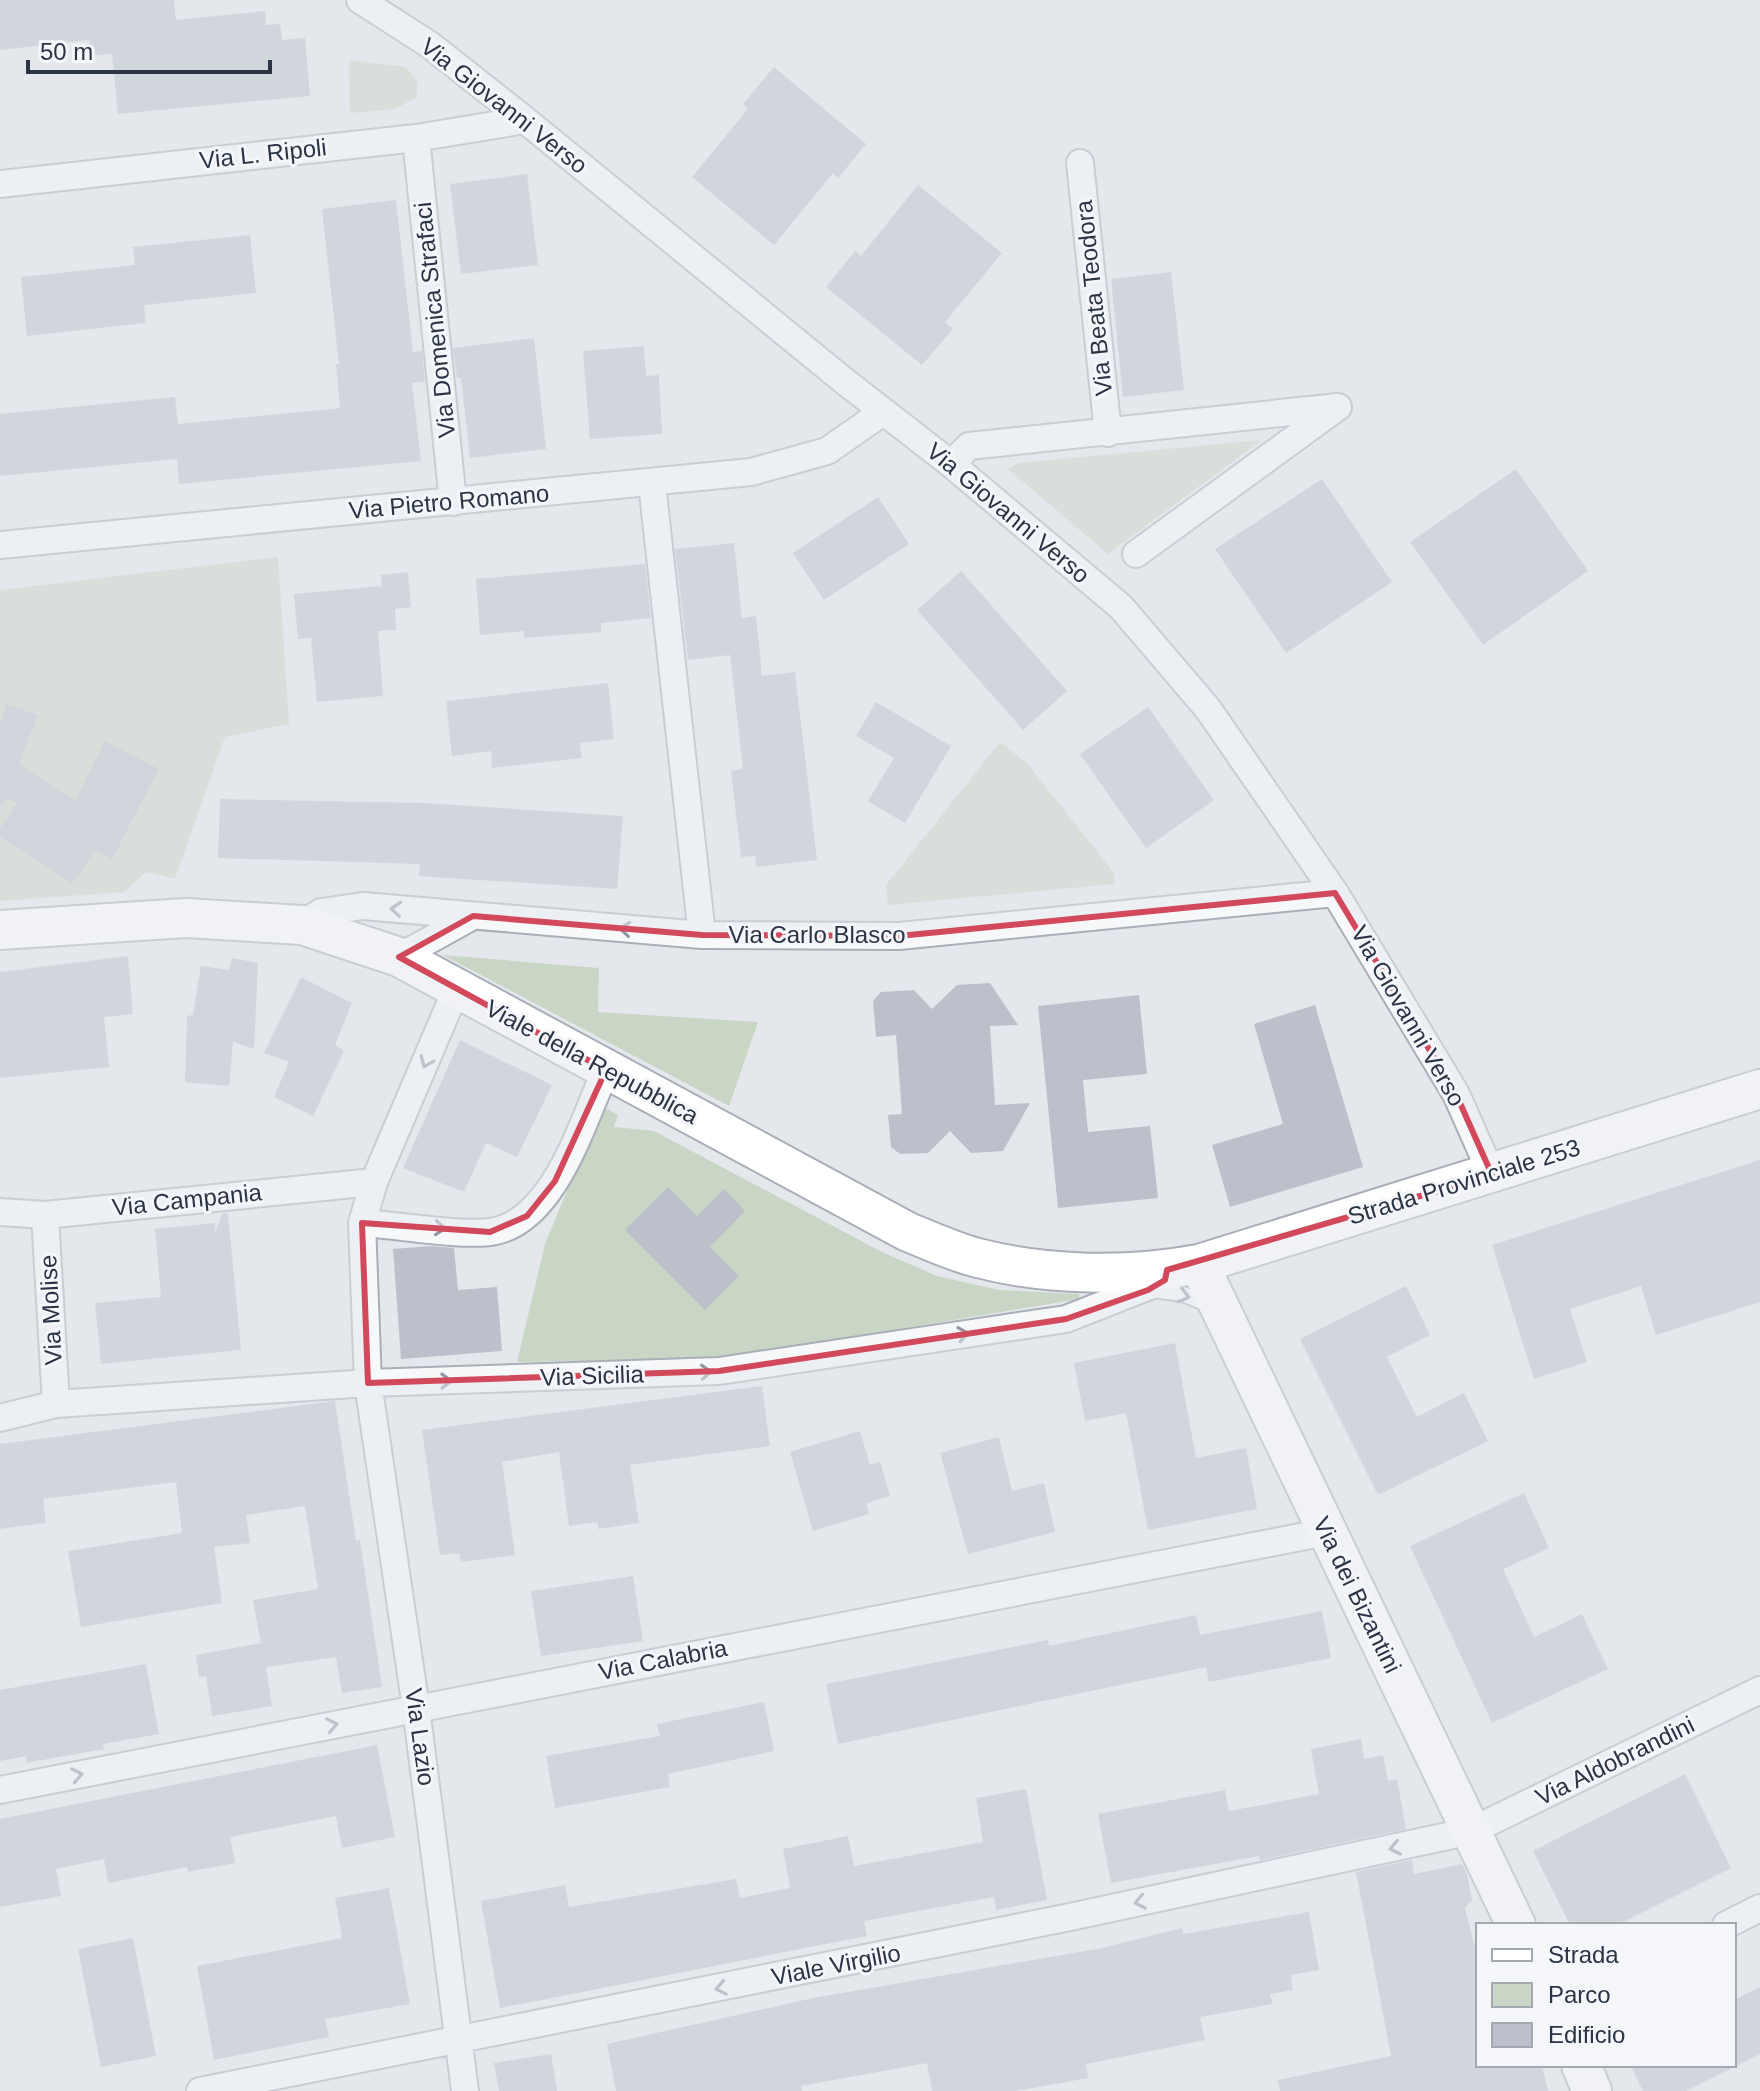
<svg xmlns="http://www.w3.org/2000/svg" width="1760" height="2091" font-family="Helvetica,sans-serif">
<rect width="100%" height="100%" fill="#e4e7ec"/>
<path fill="#c9d6c5" d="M349 60 406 67 418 83 416 97 396 109 350 113Z
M1262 440 1108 554 1008 469 1018 463Z
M278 557 289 724 225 737 175 879 146 872 124 892 0 901V590Z
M1000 742 1027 763 1114 873 1115 884 888 905 886 885Z
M443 955 599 968 598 1012 758 1022 729 1106Z
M602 1106 618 1115 614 1127 654 1131 882 1252 937 1276 999 1290 1079 1294V1299L719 1359 517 1362 545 1244Z"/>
<path fill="#bbc0ca" d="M0 0H174L176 20 265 11 266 25 280 24 282 40 305 38 310 96 118 114 112 54 90 56 89 40 0 50Z
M774 67 866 144 838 178 833 173 774 245 692 177 748 109 743 104Z
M527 174 538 265 461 274 450 184Z
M918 185 1002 253 945 322 953 329 922 365 826 287 855 251 861 256Z
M396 200 413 352 422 351 425 382 412 383 421 461 179 484 177 459 0 476V414L175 397 178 424 340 408 336 364H339L322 209Z
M250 235 256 293 144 305 146 323 27 336 21 277 135 265 133 247Z
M1171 272 1184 390 1123 397 1111 279Z
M534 338 546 449 470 458 461 378H457L453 348Z
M644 346 646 376 659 375 662 434 590 439 583 351Z
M1516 469 1588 571 1483 645 1410 542Z
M1322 479 1392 582 1286 653 1215 549Z
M878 497 909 544 824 600 793 553Z
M734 543 742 618 756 616 762 676 795 672 817 860 756 867 755 856 741 857 731 771 743 769 730 655 688 660 675 549Z
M645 564 651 618 601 623V632L524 638V631L480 635 476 579Z
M961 571 1067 691 1023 730 917 610Z
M408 572 411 607 395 609 396 630 378 631 383 696 317 702 311 638 298 639 294 594 382 586 381 575Z
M608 683 614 739 580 743 582 758 492 768 491 751 452 756 446 701Z
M876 702 951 746 905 823 868 801 894 758 856 736Z
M7 704 38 715 19 764 75 800 105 741 159 769 112 859 96 851 72 883 0 837V828L17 803 6 799 0 808V724Z
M1148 707 1214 800 1146 848 1080 754Z
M220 799 424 803 623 816 617 889 419 876 420 864 218 858Z
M128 956 133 1014 104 1017 109 1067 0 1078V972Z
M232 958 258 963 254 1049 233 1042 229 1086 185 1082 187 1016 193 1015 201 966 229 970Z
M301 977 352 1003 335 1045 344 1051 313 1116 274 1097 289 1062 264 1053Z
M990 983 1018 1025 990 1026 995 1105 1030 1103 1003 1151 971 1153 950 1131 928 1153 900 1154 891 1147 888 1115 902 1114 896 1035 876 1037 873 1001 881 992 914 990 932 1009 957 985Z
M1139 995 1147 1074 1083 1080 1088 1132 1150 1126 1158 1198 1058 1208 1038 1006Z
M1315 1005 1363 1167 1230 1207 1212 1145 1283 1124 1254 1024Z
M460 1040 552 1085 517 1157 486 1143 464 1192 403 1168Z
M1760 1160V1302L1656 1335 1641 1286 1570 1309 1587 1362 1534 1379 1492 1245Z
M668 1187 697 1216 724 1189 745 1211 710 1247 739 1276 705 1310 625 1230Z
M223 1213H228L241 1350 101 1364 95 1303 161 1297 155 1229 215 1223 214 1234Z
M431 1246 454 1248 458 1290 497 1287 502 1351 401 1359 393 1249Z
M1406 1286 1430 1335 1387 1357 1417 1417 1464 1393 1488 1441 1378 1495 1300 1339Z
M1175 1343 1196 1458 1246 1448 1257 1509 1148 1530 1126 1413 1085 1421 1074 1363Z
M762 1386 770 1446 630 1465 639 1523 598 1529V1522L569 1526 559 1452 502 1462 515 1555 461 1562 459 1553 440 1555 422 1430Z
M335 1401 356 1541 360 1540 382 1687 342 1693 336 1657 266 1667 272 1706 212 1716 206 1676 199 1677 196 1655 261 1643 253 1600 318 1589 305 1506 246 1515 250 1543 214 1547 222 1603 81 1627 68 1551 182 1533 176 1482 43 1499 46 1523 0 1529V1444Z
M860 1431 870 1465 880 1461 890 1496 866 1503 869 1514 813 1531 790 1452Z
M999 1437 1012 1491 1044 1483 1055 1532 968 1554 940 1453Z
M1524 1493 1549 1548 1503 1569 1534 1637 1582 1614 1608 1669 1492 1723 1410 1546Z
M633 1576 643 1641 541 1656 531 1591Z
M1322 1611 1331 1658 1209 1682 1206 1667 838 1744 826 1684 1048 1640 1049 1646 1196 1615 1200 1635Z
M146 1664 159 1734 103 1744 104 1749 26 1763V1756L0 1761V1690Z
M764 1702 774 1751 668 1774 670 1787 555 1808 546 1756 660 1736 657 1724Z
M1361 1739 1364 1759 1383 1755 1388 1781 1397 1779 1406 1829 1260 1860 1259 1856 1111 1883 1098 1814 1225 1790 1229 1811 1319 1794 1311 1749Z
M377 1745 395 1837 342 1848 336 1816 230 1837 235 1863 188 1872 187 1867 108 1883 104 1859 56 1869 61 1896 0 1907V1819Z
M1685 1774 1731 1868 1617 1925H1570L1533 1851Z
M1026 1789 1047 1900 996 1910 994 1897 864 1921 867 1936 500 2008 481 1901 565 1885 569 1907 736 1879 740 1898 790 1888 783 1849 848 1836 854 1866 983 1842 976 1798Z
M1412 1860 1414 1874 1462 1864 1467 1874 1472 1900 1465 1908 1474 1944H1478V2065H1542L1548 2091H1280L1278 2080 1391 2056 1356 1872Z
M389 1888 410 2004 325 2019 329 2037 214 2060 197 1966 342 1938 335 1898Z
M1309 1912 1319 1970 1291 1975 1293 1990 1270 1994 1273 2004 1200 2017 1205 2040 1086 2064 1088 2078 1016 2091H932L927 2063 801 2086 802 2091H616L607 2044 813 1998 1102 1948 1182 1928 1183 1934Z
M133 1938 156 2056 101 2067 78 1949Z
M1760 1987V2054L1686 2091H1643L1630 2065H1734V2000Z
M551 2054 557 2091H499L494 2063Z"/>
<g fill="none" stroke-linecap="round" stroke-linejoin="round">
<g stroke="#a9aeb7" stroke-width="18">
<path id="lane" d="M1152 1290 1183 1294 1209 1305"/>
</g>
<g stroke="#a9aeb7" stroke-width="30">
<path id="street" d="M360 0 430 45 525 120 843 380 951 464 1121 607 1208 709 1335 893 1456 1094 1492 1175
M416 138 453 502
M1080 163 1108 433
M0 184 416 138 525 120
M951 464 969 446 1338 407
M652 484 702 935
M0 545 751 472 827 451 883 412
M1136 554 1335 409
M302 925 321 912 363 906 702 935 899 936 1335 893
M399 957 473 916
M456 990 374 1182 362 1223 368 1383 416 1708 465 2091
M0 1212 45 1215 374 1182
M45 1215 56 1404
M362 1223C397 1225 458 1236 490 1232 554 1224 583 1120 606 1070
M0 1418 56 1404 368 1383 719 1371 1066 1319 1165 1280 1167 1270
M0 1790 1326 1532
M1726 1925 1760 1908
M200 2091 1070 1917 1471 1831 1760 1690"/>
</g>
<g stroke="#a9aeb7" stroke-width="42">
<path id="secondary" d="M0 930 186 918 302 925 399 957 908 1232C931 1241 954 1252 978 1258 1047 1276 1129 1277 1199 1264L1760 1089
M1199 1264 1516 1925
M1581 2065 1592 2091"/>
</g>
<use href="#lane" stroke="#f7f8fa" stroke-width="14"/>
<use href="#street" stroke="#f7f8fa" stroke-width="26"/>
<use href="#secondary" stroke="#fff" stroke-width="38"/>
</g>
<defs><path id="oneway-chevron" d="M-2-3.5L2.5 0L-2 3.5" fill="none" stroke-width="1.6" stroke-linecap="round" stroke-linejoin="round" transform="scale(2)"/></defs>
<g stroke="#9196a0">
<use href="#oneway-chevron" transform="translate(396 909) rotate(-175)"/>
<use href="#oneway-chevron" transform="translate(625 929) rotate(-175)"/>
<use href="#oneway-chevron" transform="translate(426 1062) rotate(113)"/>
<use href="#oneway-chevron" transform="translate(440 1228) rotate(4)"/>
<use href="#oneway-chevron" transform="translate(1184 1296) rotate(15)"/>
<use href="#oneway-chevron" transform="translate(963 1334) rotate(-9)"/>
<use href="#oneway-chevron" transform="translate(706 1372) rotate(-3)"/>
<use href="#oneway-chevron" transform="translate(446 1381) rotate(-1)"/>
<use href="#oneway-chevron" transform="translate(332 1725) rotate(-11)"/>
<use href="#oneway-chevron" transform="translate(77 1775) rotate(-11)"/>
<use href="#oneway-chevron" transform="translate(1395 1848) rotate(168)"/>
<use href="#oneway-chevron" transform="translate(1140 1902) rotate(168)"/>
<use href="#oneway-chevron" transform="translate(721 1988) rotate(169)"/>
</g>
<path d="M0 0H1760V2091H0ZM1335 893 1456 1094 1492 1175 1167 1270 1165 1280 1148 1290 1066 1319 719 1371 368 1383 362 1223 490 1232 527 1216 555 1181 606 1070 399 957 473 916 702 935 899 936Z" fill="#e4e7ec" fill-opacity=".55" fill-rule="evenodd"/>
<path fill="none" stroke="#d1495b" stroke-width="6" stroke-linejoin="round" d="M1335 893 1456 1094 1492 1175 1167 1270 1165 1280 1148 1290 1066 1319 719 1371 368 1383 362 1223 490 1232 527 1216 555 1181 606 1070 399 957 473 916 702 935 899 936Z"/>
<g text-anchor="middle" stroke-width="6" stroke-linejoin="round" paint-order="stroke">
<g font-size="24" fill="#2b3445" stroke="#f4f6f9">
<text transform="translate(504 106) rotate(38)" y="8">Via Giovanni Verso</text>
<text transform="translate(263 154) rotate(-6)" y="8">Via L. Ripoli</text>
<text transform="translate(1094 298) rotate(-96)" y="8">Via Beata Teodora</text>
<text transform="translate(435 320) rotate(-96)" y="8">Via Domenica Strafaci</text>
<text transform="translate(449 502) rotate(-5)" y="8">Via Pietro Romano</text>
<text transform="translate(1008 513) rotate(40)" y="8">Via Giovanni Verso</text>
<text x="817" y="943">Via Carlo Blasco</text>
<text transform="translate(1408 1016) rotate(60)" y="8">Via Giovanni Verso</text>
<text transform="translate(592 1062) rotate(28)" y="8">Viale della Repubblica</text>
<text transform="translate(1464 1182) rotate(-17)" y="8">Strada Provinciale 253</text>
<text transform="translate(187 1200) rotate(-6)" y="8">Via Campania</text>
<text transform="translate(51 1310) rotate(-93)" y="8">Via Molise</text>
<text transform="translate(592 1376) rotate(-2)" y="8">Via Sicilia</text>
<text transform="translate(1357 1595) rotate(64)" y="8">Via dei Bizantini</text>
<text transform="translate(663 1660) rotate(-11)" y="8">Via Calabria</text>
<text transform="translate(420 1737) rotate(82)" y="8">Via Lazio</text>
<text transform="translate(1615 1761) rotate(-26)" y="8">Via Aldobrandini</text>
<text transform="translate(836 1965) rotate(-11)" y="8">Viale Virgilio</text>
</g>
</g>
<rect x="1476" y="1923" width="260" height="144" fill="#f4f6f9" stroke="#a4a8b1" stroke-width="2"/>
<rect x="1492" y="1949" width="40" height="12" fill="#ffffff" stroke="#a4a8b1" stroke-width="2"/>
<text x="1548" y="1963" font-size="24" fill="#2b3445">Strada</text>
<rect x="1492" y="1983" width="40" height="24" fill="#c9d6c5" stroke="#a4a8b1" stroke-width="2"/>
<text x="1548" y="2003" font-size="24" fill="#2b3445">Parco</text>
<rect x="1492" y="2023" width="40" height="24" fill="#bbc0ca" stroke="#a4a8b1" stroke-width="2"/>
<text x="1548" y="2043" font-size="24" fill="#2b3445">Edificio</text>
<path d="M28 60v12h242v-12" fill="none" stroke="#2b3445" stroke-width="4"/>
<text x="40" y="60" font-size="24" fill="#2b3445" stroke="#f4f6f9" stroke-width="6" paint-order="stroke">50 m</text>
</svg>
